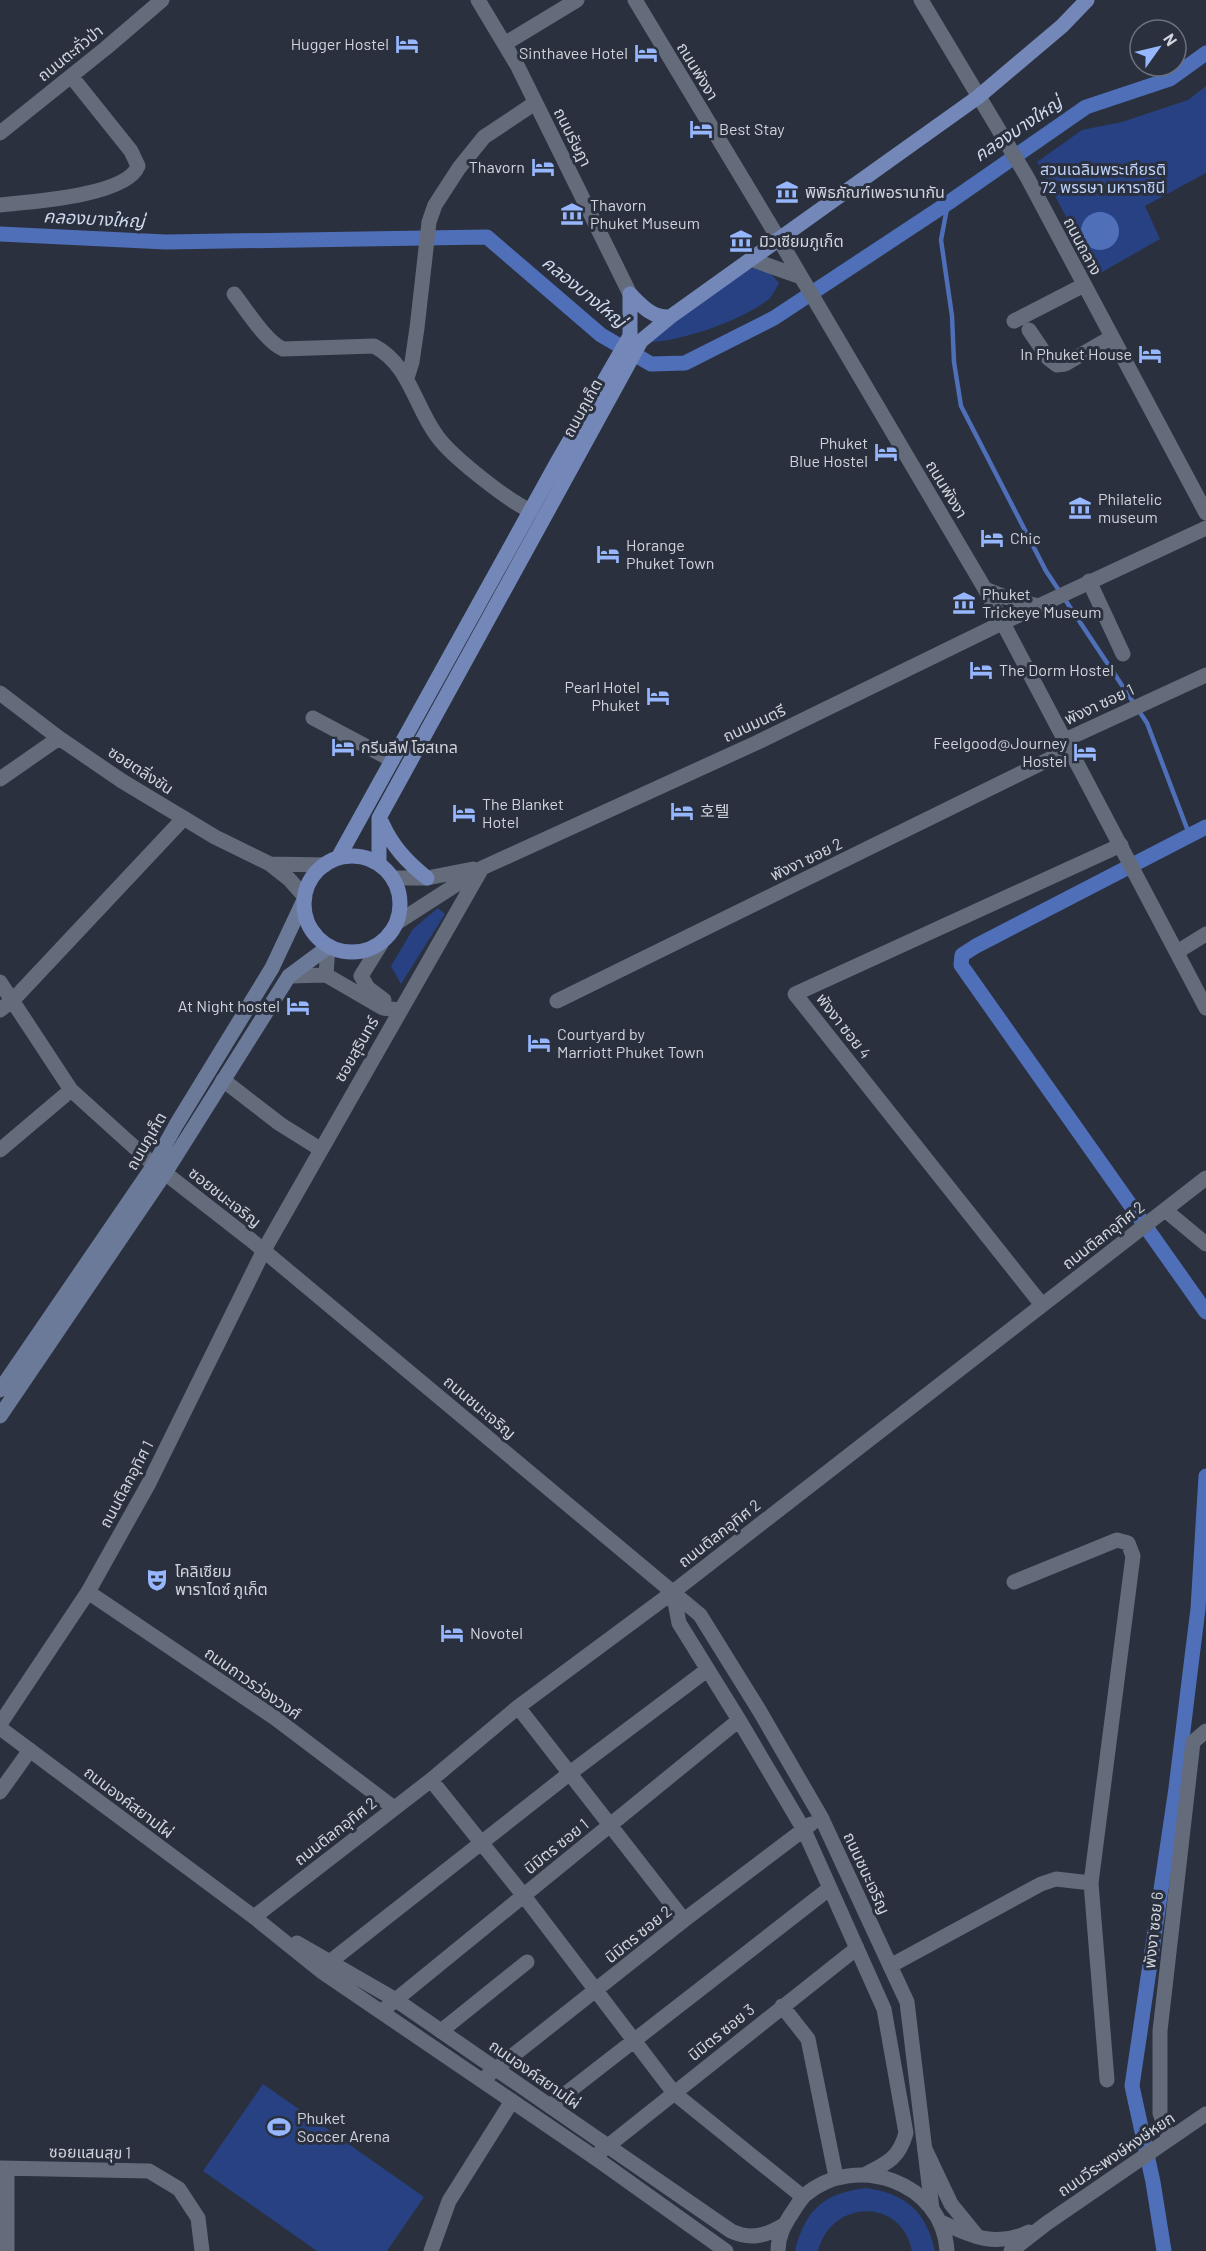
<svg xmlns="http://www.w3.org/2000/svg" width="1206" height="2251" font-family="Barlow,'Noto Sans KR','Noto Sans Thai',sans-serif">
<rect width="100%" height="100%" fill="#2a303e"/>
<path fill="#284183" d="M1206 86V173L1145 206 1160 239 1097 275 1037 162 1082 130 1122 122 1188 100Z
M759 266 772 275 779 283C776 288 773 295 769 299 743 320 676 344 643 342L747 270Z
M438 908 445 914 401 984 391 966 413 929Z
M263 2084 424 2197 387 2251H317L203 2171Z
M866 2188C906 2194 926 2211 935 2251H912C902 2198 832 2198 818 2251H795C805 2210 824 2193 866 2188Z"/>
<path fill="#4f6fb9" d="M1081 231a19 19 0 1 1 38 0a19 19 0 1 1-38 0Z"/>
<g fill="none" stroke-linecap="round" stroke-linejoin="round">
<path stroke="#4f6fb9" stroke-width="4.5" d="M948 203 941 240 952 316 954 362 961 406 1046 571 1147 723 1191 839"/>
<path stroke="#4f6fb9" stroke-width="15" d="M0 234 166 242 487 237 601 335 651 364 685 363 774 318 948 203 1086 107 1170 79 1206 53
M1206 827 976 946 962 955 961 965 1206 1312
M1164 2251 1153 2182 1132 2086 1176 1788 1192 1657 1198 1609 1206 1476"/>
<path stroke="#646b7a" stroke-width="15" d="M635 0 780 241
M921 0 1027 177 1206 513
M506 43 577 0
M0 133 106 48 162 0
M0 205C29 202 127 196 138 166L131 151 71 76
M234 294C246 309 266 342 283 349L374 346C410 365 414 405 437 436 451 456 508 501 531 511
M1014 321 1084 285
M1029 330 1048 358 1057 365 1065 364 1112 337
M407 378 412 362 417 328 429 222 435 205 459 168 484 137 535 103
M1089 581 1123 654
M0 693 59 738 122 781 215 837 270 864 289 879 305 897
M313 718 392 760
M1065 740 1206 675
M0 779 59 738
M270 864 325 865
M1177 952 1206 934
M0 982 71 1090 154 1165
M557 1001 1070 749
M0 1010 13 1000 184 818
M223 1080 280 1124 320 1149
M0 1150 71 1090
M165 1173 251 1240 700 1615 759 1710 821 1817 907 2002 932 2209
M1165 1210 1206 1244
M1042 1305 795 994 1121 845
M1014 1582 1117 1540 1128 1543 1133 1556 1091 1883 1107 2080
M88 1592 275 1718 394 1808
M673 1592 679 1623 739 1720 804 1830 884 2009 906 2133C899 2158 888 2163 866 2174
M518 1707 684 1920
M431 1780 524 1896 674 2093 803 2197
M0 1792 30 1750
M254 1917 431 1780 518 1707 673 1592 1206 1178
M331 1961 570 1773 707 1670
M890 1966 1041 1884 1056 1879 1091 1883
M782 2006 808 2039 836 2177
M382 2011 739 1720
M441 2031 527 1962
M482 2080 684 1920 811 1824
M550 2106 830 1888
M1169 2139 1160 2113V2031L1193 1742 1206 1731
M594 2157 857 1948
M0 2168 149 2171 179 2189 198 2218 202 2251
M7 2169V2251
M431 2251 449 2201 512 2101"/>
<path stroke="#646b7a" stroke-width="15" d="M478 0 517 65 630 294
M780 241 985 589 1206 1008
M753 260 801 277
M985 589 1005 597 1038 606
M393 878H427L473 869
M398 922 482 868 756 743 1004 622 1206 528
M381 944 361 976 368 988 384 1000
M326 975 328 947
M289 976 326 975 383 1008 399 1010
M0 1724 88 1592 149 1483 264 1250 482 868
M0 1728 254 1917 321 1971 594 2157 726 2251
M297 1943 396 2000 731 2231C750 2240 766 2236 784 2225
M925 2149 951 2204 977 2236
M941 2222C971 2236 996 2248 1029 2232
M778 2251C778 2236 784 2225 792 2213 796 2207 800 2200 805 2195 856 2152 943 2182 947 2251
M1011 2251 1047 2223 1206 2114"/>
<path stroke="#6c7a99" stroke-width="15" d="M0 1390 154 1165 176 1125 272 968 304 900
M0 1416 165 1173 289 976 328 947"/>
<path stroke="#7388b8" stroke-width="15" d="M630 294C642 306 652 318 670 317
M382 823C392 846 407 862 427 878
M304 904a48 48 0 1 1 96 0a48 48 0 1 1-96 0Z
M338 858 558 461 630 336V294
M379 864V818L641 341 670 317 978 97 1062 26 1087 0"/>
</g>
<defs>
<g id="hotel-bare" transform="scale(1.8)"><path d="M-6-4.5h1.5V1H6V5H4.5V3h-9V5H-6ZM-4 0a1.8 1.8 0 1 1 3.6 0ZM.5 0V-2.5h3Q6-2.5 6 0Z" fill="#96b6fd" stroke="#2a303e" stroke-width="2.5" paint-order="stroke"/></g>
<g id="museum-bare" transform="scale(1.8)"><path d="M0-6L6-3V-2H-6V-3ZM-5-1h2V3h-2ZM-1-1h2V3h-2ZM3-1h2V3H3ZM-6 4H6V6H-6Z" fill="#96b6fd" stroke="#2a303e" stroke-width="2.5" paint-order="stroke"/></g>
<g id="theatre-bare" transform="scale(1.8)"><path d="M-5-5.5Q0-4 5-5.5V0Q5 5 0 6Q-5 5-5 0ZM-3.3-2.5H-1v1.5H-3.3ZM1-2.5H3.3v1.5H1ZM-2.8 1Q0 5.5 2.8 1Z" fill="#96b6fd" stroke="#2a303e" stroke-width="2.5" paint-order="stroke"/></g>
<g id="stadium-bare" transform="scale(1.8)"><path d="M0-5a6.5 5 0 1 0 0 10a6.5 5 0 1 0 0-10ZM-3.5-1.8h7v3.6h-7Z" fill="#96b6fd" stroke="#2a303e" stroke-width="2.5" paint-order="stroke"/></g>
</defs>
<g fill-rule="evenodd">
<use href="#hotel-bare" x="407" y="44"/>
<use href="#hotel-bare" x="646" y="53"/>
<use href="#hotel-bare" x="701" y="129"/>
<use href="#hotel-bare" x="543" y="167"/>
<use href="#museum-bare" x="787" y="192"/>
<use href="#museum-bare" x="572" y="214"/>
<use href="#museum-bare" x="741" y="241"/>
<use href="#hotel-bare" x="1150" y="354"/>
<use href="#hotel-bare" x="886" y="452"/>
<use href="#museum-bare" x="1080" y="508"/>
<use href="#hotel-bare" x="992" y="538"/>
<use href="#hotel-bare" x="608" y="554"/>
<use href="#museum-bare" x="964" y="603"/>
<use href="#hotel-bare" x="981" y="670"/>
<use href="#hotel-bare" x="658" y="696"/>
<use href="#hotel-bare" x="343" y="747"/>
<use href="#hotel-bare" x="1085" y="752"/>
<use href="#hotel-bare" x="682" y="811"/>
<use href="#hotel-bare" x="464" y="813"/>
<use href="#hotel-bare" x="298" y="1006"/>
<use href="#hotel-bare" x="539" y="1043"/>
<use href="#theatre-bare" x="157" y="1580"/>
<use href="#hotel-bare" x="452" y="1633"/>
<use href="#stadium-bare" x="279" y="2127"/>
</g>
<g text-anchor="middle" stroke-width="6" stroke-linejoin="round" paint-order="stroke">
<g font-size="16" fill="#d0d4dc" stroke="#2a303e" text-anchor="start">
<text x="389" y="50" text-anchor="end">Hugger Hostel</text>
<text x="628" y="59" text-anchor="end">Sinthavee Hotel</text>
<text x="719" y="135">Best Stay</text>
<text x="525" y="173" text-anchor="end">Thavorn</text>
<text x="805" y="198">พิพิธภัณฑ์เพอรานากัน</text>
<text x="590" y="211">Thavorn<tspan x="590" dy="18">Phuket Museum</tspan></text>
<text x="759" y="247">มิวเซียมภูเก็ต</text>
<text x="1132" y="360" text-anchor="end">In Phuket House</text>
<text x="868" y="449" text-anchor="end">Phuket<tspan x="868" dy="18">Blue Hostel</tspan></text>
<text x="1098" y="505">Philatelic<tspan x="1098" dy="18">museum</tspan></text>
<text x="1010" y="544">Chic</text>
<text x="626" y="551">Horange<tspan x="626" dy="18">Phuket Town</tspan></text>
<text x="982" y="600">Phuket<tspan x="982" dy="18">Trickeye Museum</tspan></text>
<text x="999" y="676">The Dorm Hostel</text>
<text x="640" y="693" text-anchor="end">Pearl Hotel<tspan x="640" dy="18">Phuket</tspan></text>
<text x="1067" y="749" text-anchor="end">Feelgood@Journey<tspan x="1067" dy="18">Hostel</tspan></text>
<text x="361" y="753">กรีนลีฟ โฮสเทล</text>
<text x="482" y="810">The Blanket<tspan x="482" dy="18">Hotel</tspan></text>
<text x="700" y="817">호텔</text>
<text x="280" y="1012" text-anchor="end">At Night hostel</text>
<text x="557" y="1040">Courtyard by<tspan x="557" dy="18">Marriott Phuket Town</tspan></text>
<text x="175" y="1577">โคลิเซียม<tspan x="175" dy="18">พาราไดซ์ ภูเก็ต</tspan></text>
<text x="470" y="1639">Novotel</text>
<text x="297" y="2124">Phuket<tspan x="297" dy="18">Soccer Arena</tspan></text>
</g>
<g font-size="16" fill="#d0d4dc" stroke="#2a303e">
<text transform="translate(70 53) rotate(-39)" y="6">ถนนตะกั่วป่า</text>
<text transform="translate(698 71) rotate(59)" y="6">ถนนพังงา</text>
<text transform="translate(573 137) rotate(63)" y="6">ถนนรัษฎา</text>
<text transform="translate(1083 246) rotate(62)" y="6">ถนนถลาง</text>
<text transform="translate(582 408) rotate(-61)" y="6">ถนนภูเก็ต</text>
<text transform="translate(947 489) rotate(59)" y="6">ถนนพังงา</text>
<text transform="translate(1099 704) rotate(-25)" y="6">พังงา ซอย 1</text>
<text transform="translate(754 723) rotate(-25)" y="6">ถนนมนตรี</text>
<text transform="translate(141 770) rotate(33)" y="6">ซอยตลิ่งชัน</text>
<text transform="translate(806 859) rotate(-26)" y="6">พังงา ซอย 2</text>
<text transform="translate(844 1026) rotate(52)" y="6">พังงา ซอย 4</text>
<text transform="translate(356 1049) rotate(-60)" y="6">ซอยสุรินทร์</text>
<text transform="translate(146 1141) rotate(-60)" y="6">ถนนภูเก็ต</text>
<text transform="translate(225 1197) rotate(38)" y="6">ซอยชนะเจริญ</text>
<text transform="translate(1103 1235) rotate(-38)" y="6">ถนนติลกอุทิศ 2</text>
<text transform="translate(480 1407) rotate(40)" y="6">ถนนชนะเจริญ</text>
<text transform="translate(126 1484) rotate(-62)" y="6">ถนนติลกอุทิศ 1</text>
<text transform="translate(719 1533) rotate(-38)" y="6">ถนนติลกอุทิศ 2</text>
<text transform="translate(253 1683) rotate(35)" y="6">ถนนถาวรว่องวงศ์</text>
<text transform="translate(129 1802) rotate(37)" y="6">ถนนองค์สยามไผ่</text>
<text transform="translate(335 1831) rotate(-38)" y="6">ถนนติลกอุทิศ 2</text>
<text transform="translate(556 1846) rotate(-39)" y="6">นิมิตร ซอย 1</text>
<text transform="translate(867 1873) rotate(65)" y="6">ถนนชนะเจริญ</text>
<text transform="translate(1153 1930) rotate(-84)" y="6">พังงา ซอย 6</text>
<text transform="translate(638 1934) rotate(-39)" y="6">นิมิตร ซอย 2</text>
<text transform="translate(721 2032) rotate(-39)" y="6">นิมิตร ซอย 3</text>
<text transform="translate(535 2074) rotate(35)" y="6">ถนนองค์สยามไผ่</text>
<text transform="translate(90 2152) rotate(1)" y="6">ซอยแสนสุข 1</text>
<text transform="translate(1116 2154) rotate(-34)" y="6">ถนนวีระพงษ์หงษ์หยก</text>
</g>
<g font-size="16" fill="#bed1fa" stroke="#2a303e">
<text x="1103" y="175">สวนเฉลิมพระเกียรติ<tspan x="1103" dy="18">72 พรรษา มหาราชินี</tspan></text>
</g>
<g font-size="18" font-style="italic" fill="#ced8ed" stroke="#2a303e">
<text transform="translate(1018 129) rotate(-34)" y="6">คลองบางใหญ่</text>
<text transform="translate(94 219) rotate(3)" y="6">คลองบางใหญ่</text>
<text transform="translate(584 292) rotate(39)" y="6">คลองบางใหญ่</text>
</g>
</g>
<g transform="translate(1158 48) rotate(56)"><circle r="28" fill="#2a303e" stroke="#6c727d" stroke-width="1.5"/>
<path d="M0-4.5L10 22L0 15L-10 22Z" fill="#96b6fd"/>
<text y="-9" font-size="16" font-weight="bold" text-anchor="middle" fill="#d0d4dc">N</text>
</g>
</svg>
